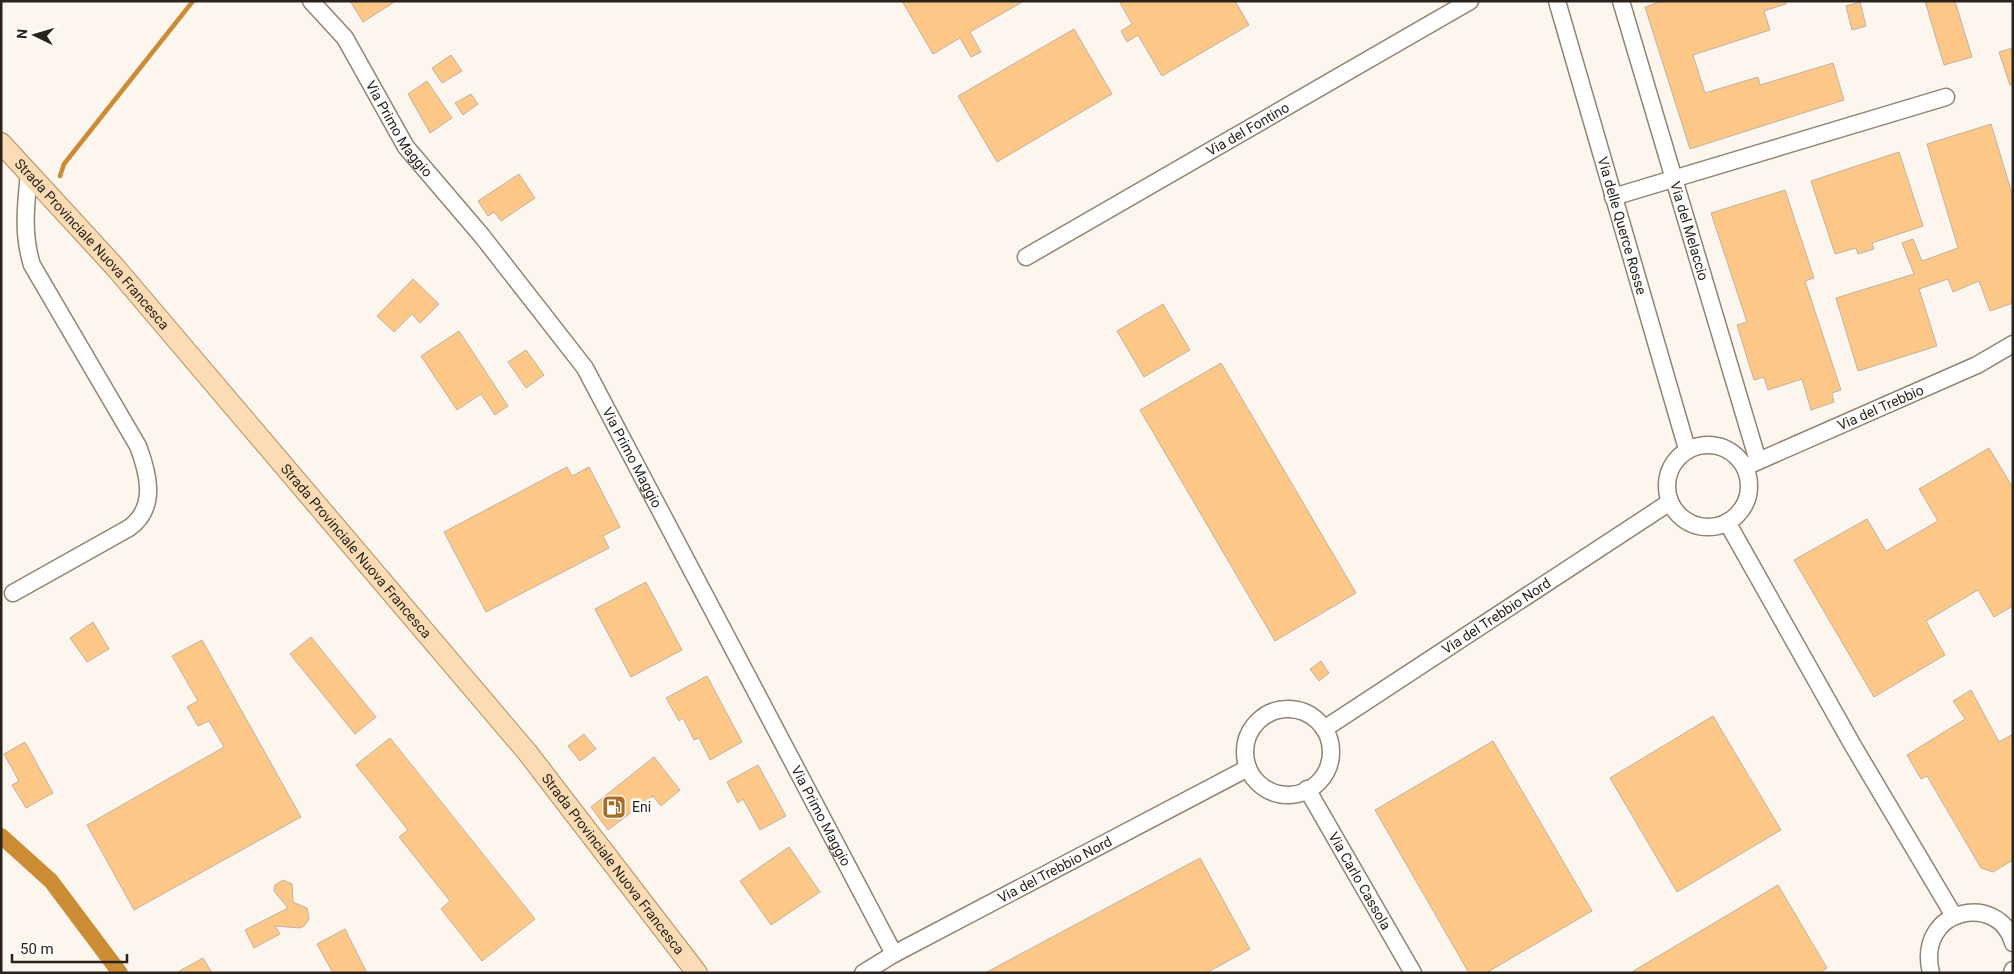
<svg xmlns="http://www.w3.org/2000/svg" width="2014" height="974" font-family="Roboto,sans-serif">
<rect width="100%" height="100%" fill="#fdf6ef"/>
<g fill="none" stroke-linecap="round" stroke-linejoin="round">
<path stroke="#cc8c34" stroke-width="4.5" d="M60 176 64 164 193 1"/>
<path stroke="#cc8c34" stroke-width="16" d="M1 836 51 881 120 973"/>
</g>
<path fill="#fdc887" stroke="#c1b19f" d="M350 1H396L363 22Z
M902 1H1024L970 32 981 52 971 57 960 38 933 54Z
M1119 1H1235L1249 25 1162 76 1138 35 1127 42 1121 31 1132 24Z
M1662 1H1786V4L1764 11 1770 30 1693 55 1705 93 1758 77 1760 85 1833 63 1844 100 1690 149 1645 7Z
M1925 1H1955L1972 57 1944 65Z
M1860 2 1866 26 1852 30 1846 6Z
M1074 29 1112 94 997 162 958 96Z
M2013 48V85H2010L1999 52Z
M451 55 462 71 442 83 432 68Z
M427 81 452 118 430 133 408 94Z
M471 94 478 104 463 115 455 103Z
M1991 124 2013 197V303L1990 311 1979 281 1953 292 1948 279 1919 289 1937 346 1858 371 1836 298 1914 274 1902 243 1913 239 1922 261 1958 248 1927 144Z
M1899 152 1923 226 1872 243 1874 249 1858 254 1856 248 1835 254 1811 181Z
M519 174 535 198 501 221 494 212 488 216 478 201Z
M1785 190 1814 278 1805 281 1841 390 1832 393 1834 402 1811 410 1802 379 1768 390 1764 377 1754 380 1737 325 1747 322 1711 213Z
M413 279 439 304 420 323 412 314 394 332 377 316Z
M1163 304 1190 350 1144 377 1117 331Z
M459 331 508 406 495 415 481 394 457 410 421 356Z
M526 350 544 375 526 388 508 362Z
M1221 363 1356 593 1275 641 1140 410Z
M1989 448 2013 488V606L1994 617 1978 590 1926 621 1945 655 1874 697 1794 560 1867 519 1886 551 1919 532 1938 521 1919 489Z
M567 467 572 476 589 467 620 527 603 536 609 548 486 612 444 532Z
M646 582 682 650 631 677 595 609Z
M93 622 109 649 87 662 70 638Z
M311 637 376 717 355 734 290 654Z
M202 640 301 817 134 910 87 825 224 747 209 721 198 726 187 707 198 701 172 656Z
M1321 661 1329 673 1319 681 1310 669Z
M707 676 742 742 710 760 699 738 694 740 683 718 679 721 666 698Z
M1971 690 1999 742 2013 734V860L1993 872 1981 868 1927 776 1921 779 1907 755 1965 719 1953 701Z
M1713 716 1781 830 1677 892 1610 778Z
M584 734 596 749 580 761 568 746Z
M390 738 535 919 482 961 441 909 450 901 399 837 408 830 356 765Z
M1493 741 1592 911 1486 973H1469L1375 810Z
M25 742 53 793 26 808 12 785 19 781 4 754Z
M654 757 680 790 661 806 653 796 608 830 591 807Z
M758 765 786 816 760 830 743 799 738 803 727 782Z
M789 847 820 892 771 925 740 881Z
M1200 858 1250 949 1206 973H985Z
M283 880 292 884 293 902 307 908 309 919 304 926 300 928 275 926 280 934 254 948 245 930 288 908 274 891 275 885Z
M1778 885 1827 968 1820 973H1630Z
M345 929 367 973H333L317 944Z
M203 958 212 973H176Z"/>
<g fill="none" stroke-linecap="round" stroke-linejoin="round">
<g stroke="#928372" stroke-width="19">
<g id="minor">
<path id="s1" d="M311 1 345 38 406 147 482 236 585 368 894 954"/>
<path id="s2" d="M1557 1 1687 449"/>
<path id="s3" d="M1621 1 1758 461"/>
<path d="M1613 197 1946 97"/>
<path id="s4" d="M1026 257 1470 1"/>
<circle cx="1708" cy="486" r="41"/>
<path id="s5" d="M1745 467 1977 365 2013 344"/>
<path d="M1727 522 1852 744 1954 916"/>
<path d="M13 593 129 528C157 508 149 475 138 446L32 265C22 233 26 205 29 173"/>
<circle cx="1288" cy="752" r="43"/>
<path id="s6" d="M1324 729 1670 502"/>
<path id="s7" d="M1307 789 1413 973"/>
<path id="s8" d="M863 973 894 954 1248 768"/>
<path d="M1931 973C1915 907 2000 892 2013 943"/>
<path d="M2012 973 2013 970"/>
</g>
</g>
<g stroke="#b18c5e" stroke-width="22">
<g id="major">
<path id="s9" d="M1 143 115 267 527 752 697 973"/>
</g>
</g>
<use href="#minor" stroke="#fff" stroke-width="16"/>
<use href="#major" stroke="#fcdcb4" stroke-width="20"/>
</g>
<defs>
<g id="fuel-square" transform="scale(1.25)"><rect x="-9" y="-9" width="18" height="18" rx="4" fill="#a36f27" stroke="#fff"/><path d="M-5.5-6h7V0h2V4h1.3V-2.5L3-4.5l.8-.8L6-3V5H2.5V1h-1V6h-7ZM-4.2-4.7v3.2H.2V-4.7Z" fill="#fff"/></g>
</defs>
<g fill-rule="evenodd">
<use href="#fuel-square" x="614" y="807"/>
</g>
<g text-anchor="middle" stroke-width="5" stroke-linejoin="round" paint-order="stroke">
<g font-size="14" fill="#29231c" stroke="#fff">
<text dy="5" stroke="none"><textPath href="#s1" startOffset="156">Via Primo Maggio</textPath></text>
<text dy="5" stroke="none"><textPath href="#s4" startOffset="256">Via del Fontino</textPath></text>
<text dy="5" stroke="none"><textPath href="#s2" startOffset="234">Via delle Querce Rosse</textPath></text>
<text dy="5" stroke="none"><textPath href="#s3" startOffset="240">Via del Melaccio</textPath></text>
<text dy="5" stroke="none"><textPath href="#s9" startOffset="136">Strada Provinciale Nuova Francesca</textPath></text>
<text dy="5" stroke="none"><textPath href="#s5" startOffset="148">Via del Trebbio</textPath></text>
<text dy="5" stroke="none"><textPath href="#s1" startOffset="561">Via Primo Maggio</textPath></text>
<text dy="5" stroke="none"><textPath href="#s9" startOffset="541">Strada Provinciale Nuova Francesca</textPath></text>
<text dy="5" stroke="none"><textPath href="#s6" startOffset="206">Via del Trebbio Nord</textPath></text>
<text dy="5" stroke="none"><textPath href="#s1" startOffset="966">Via Primo Maggio</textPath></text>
<text dy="5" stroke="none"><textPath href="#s9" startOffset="946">Strada Provinciale Nuova Francesca</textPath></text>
<text dy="5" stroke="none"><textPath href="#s8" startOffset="218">Via del Trebbio Nord</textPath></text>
<text dy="5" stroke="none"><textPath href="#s7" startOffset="106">Via Carlo Cassola</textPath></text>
</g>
<g font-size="14" fill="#29231c" stroke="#fff" text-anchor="start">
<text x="632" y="812">Eni</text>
</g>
</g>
<rect width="2014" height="974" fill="none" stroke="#29231c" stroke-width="5"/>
<g transform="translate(35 35) rotate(275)" stroke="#ffffff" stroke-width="4" paint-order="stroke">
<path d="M0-4L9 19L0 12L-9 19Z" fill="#29231c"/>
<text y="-8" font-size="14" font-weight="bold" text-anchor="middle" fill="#29231c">N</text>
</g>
<path d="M12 954v8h115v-8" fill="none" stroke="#29231c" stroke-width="2.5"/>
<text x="20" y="954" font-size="15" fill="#29231c" stroke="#ffffff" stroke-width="4" paint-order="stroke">50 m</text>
</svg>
